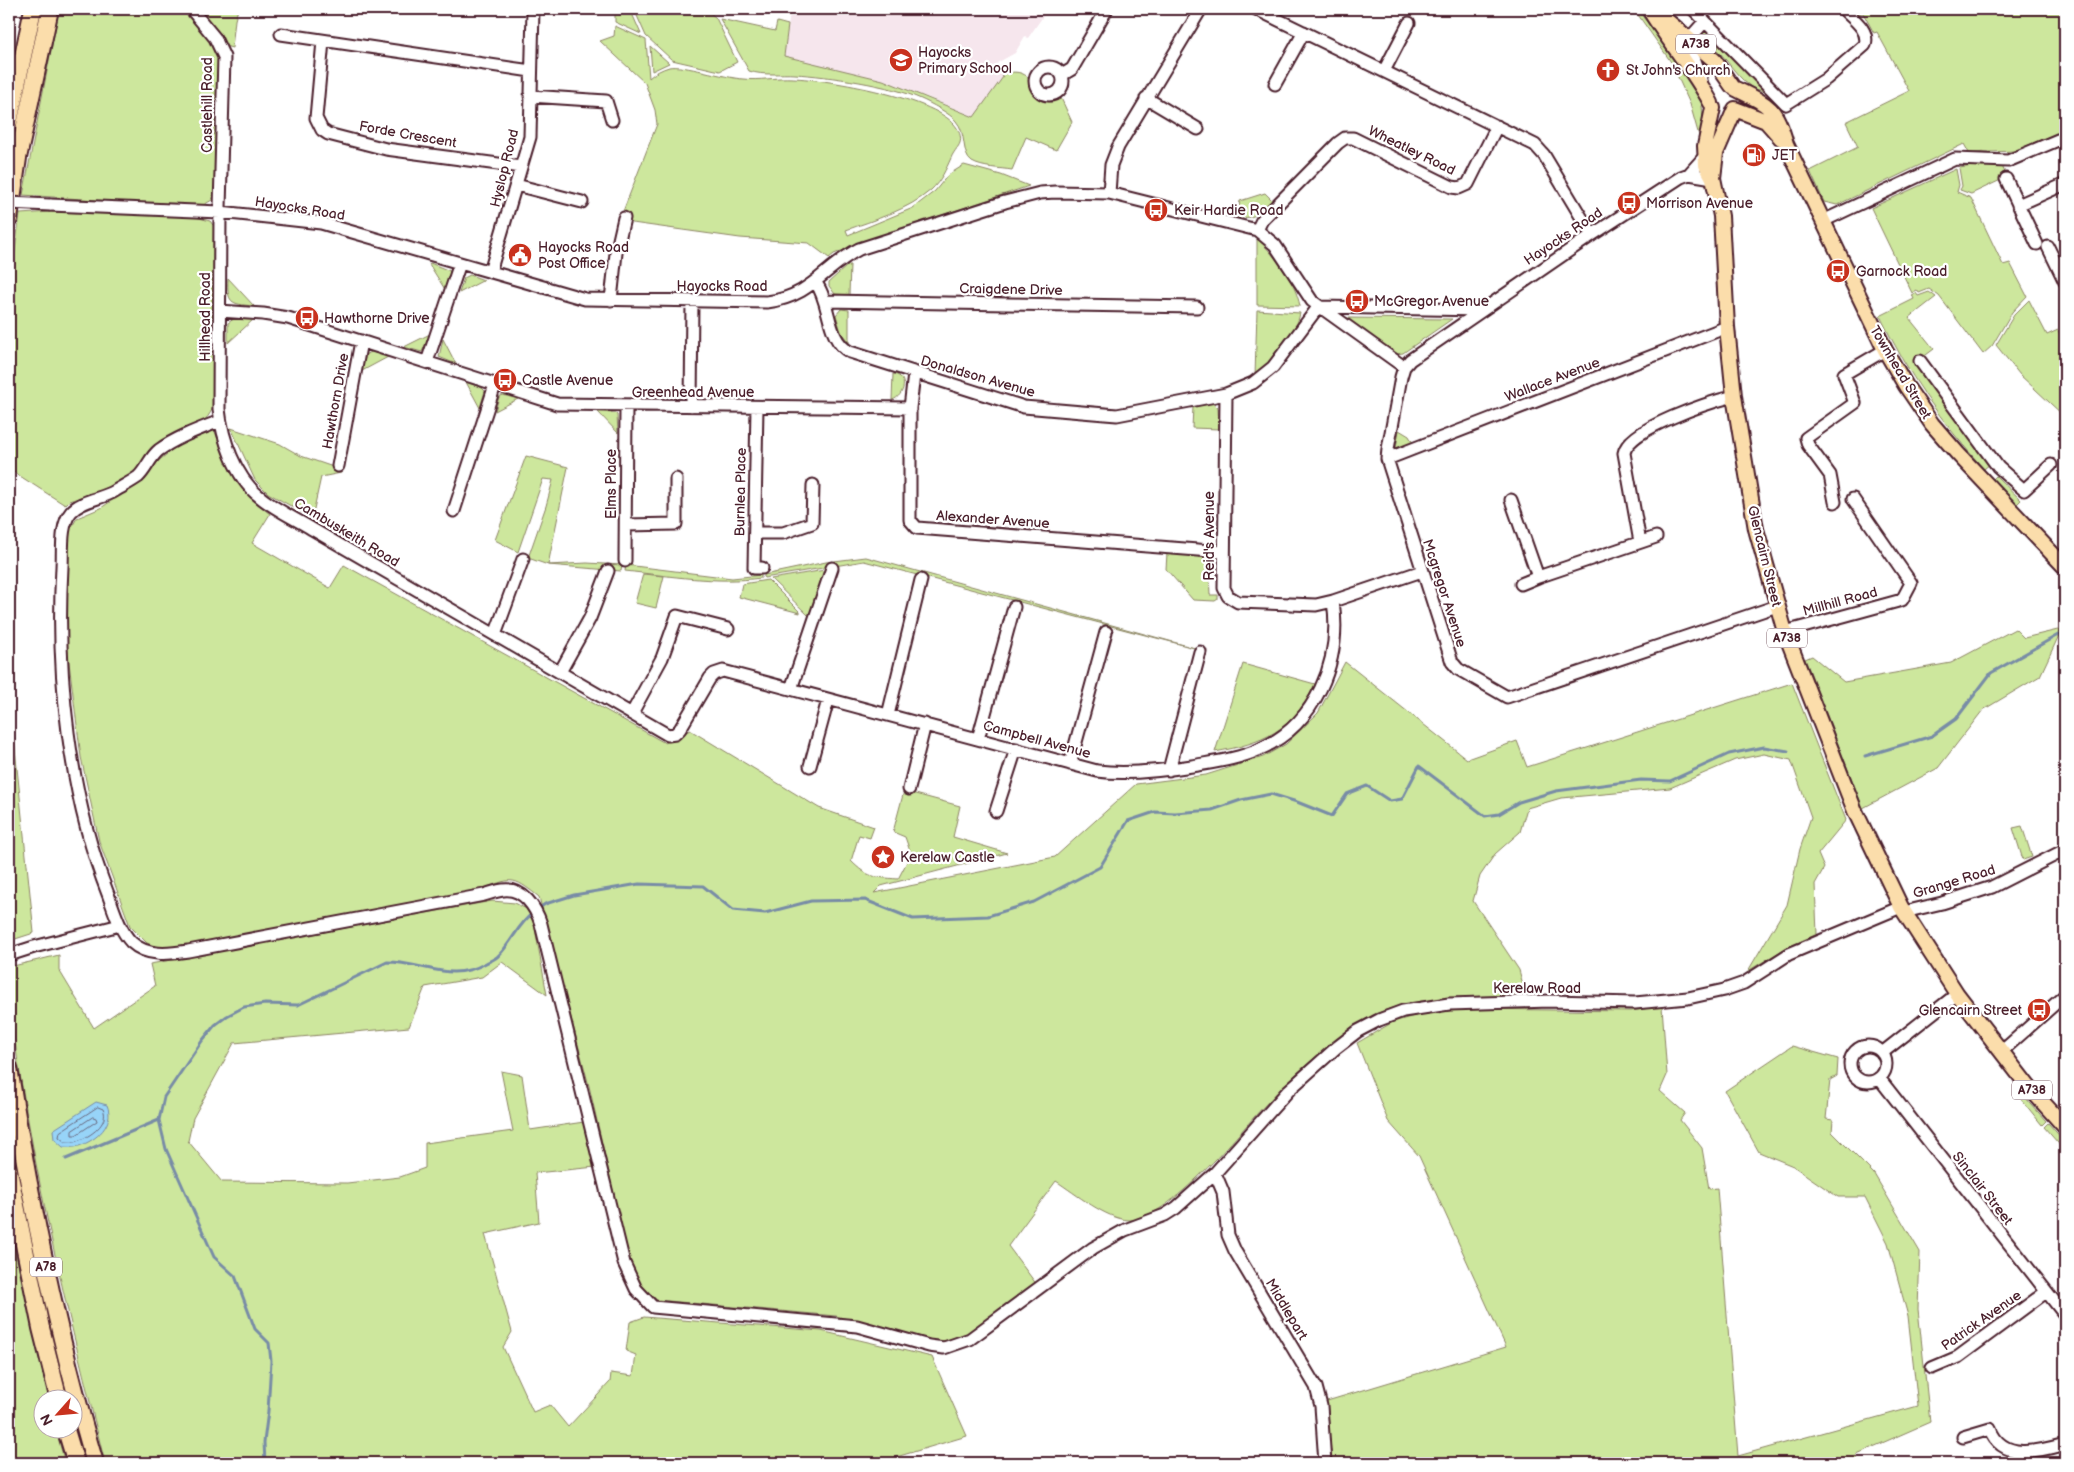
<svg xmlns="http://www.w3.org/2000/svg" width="2074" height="1472" font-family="'Balsamiq Sans',sans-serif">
<rect width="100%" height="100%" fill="#fff"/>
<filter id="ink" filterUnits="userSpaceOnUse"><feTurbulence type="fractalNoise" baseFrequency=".02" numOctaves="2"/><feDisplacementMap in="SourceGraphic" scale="10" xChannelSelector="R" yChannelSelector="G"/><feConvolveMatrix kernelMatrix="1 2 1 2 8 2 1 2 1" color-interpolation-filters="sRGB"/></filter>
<g filter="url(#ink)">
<path fill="#f6e6ed" d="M791 9H1048L1028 38 1025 36 1015 53 997 63 1003 77 975 117 927 97 783 56Z"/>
<path fill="#cde79d" stroke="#8c8364" d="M59 9H187L214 42 220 58 217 192 212 200 200 207 23 195Z
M199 9H238L235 20 232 48 225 46Z
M615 9H630L641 34 615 22Z
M634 9H706L716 18 737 62 720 71 672 60 646 36Z
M1634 9H1637C1655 34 1693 72 1701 100 1704 114 1702 129 1701 143L1690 104 1671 62Z
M1853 9H2065V130L2014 151 1969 153 1964 144 1837 205 1824 202 1810 171 1858 147 1846 122 1909 91 1877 32 1874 33 1863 13 1857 14Z
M720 19 775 31 777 22 788 25 784 56 883 80 974 117 1003 77 1001 74C1011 72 1019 70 1028 77 1031 88 1032 94 1042 101L1051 102 1061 98 1072 122 1056 150 1026 137 1012 170C1000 168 982 168 972 162 961 155 967 133 956 121 951 114 930 103 921 99 891 85 828 76 795 74 780 73 764 76 749 71Z
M615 26 646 40 649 78C654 73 662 69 669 67 682 64 725 78 743 79 759 81 776 77 793 78 826 79 939 98 957 128 966 144 956 146 951 158 946 169 941 181 931 190 908 210 874 220 846 230L848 235 913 208 935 191 948 175 964 165 1001 175 1029 186 871 239 834 254 829 258 809 243 740 238 625 222 622 214 657 124 655 110 645 83 600 41 614 36Z
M1707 30 1767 90 1764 92C1760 89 1754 90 1750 86 1732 73 1724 51 1704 40L1705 36 1703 33Z
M650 46 669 63 652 71Z
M1973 166H2002L2007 177 1971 194 1960 190 1962 186 1959 168Z
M1956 169 1959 185 1957 192 1971 198 2003 265 2010 263 2027 296 2012 312 1992 346 1983 354 1939 296 1929 289 1919 293 1917 290 1912 293 1871 208Z
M1265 193 1272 200C1260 212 1256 220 1237 217L1240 201Z
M51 212 192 216 210 221 216 229 214 404C207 430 177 433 157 447 148 454 142 466 133 473 115 488 90 494 69 501L65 505 9 469V294L20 214Z
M1257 238C1276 257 1295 281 1300 306L1257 305Z
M430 263 450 271 446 291 429 264Z
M848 265H850L849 295 835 294 829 286V282Z
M470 275 484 280 459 293 464 278Z
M228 278 254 306C230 304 227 303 228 278Z
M1929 292 1936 297 1909 318 1934 349 1914 364 1990 464 1984 469C1942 423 1907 373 1880 316L1914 299 1912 295 1916 293 1918 296Z
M2029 300 2047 335 2058 330 2065 346V417L2020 375 1996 345 2014 315Z
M841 309 849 310V343L841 332 836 315Z
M1257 310 1300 313C1297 333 1271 363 1255 376Z
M235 318 254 319 228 343V323Z
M1347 318 1452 319 1403 353 1396 354Z
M430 334 422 352 404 347Z
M443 339 456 364 439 357Z
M372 352 388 357 362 371 366 354Z
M893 374C909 376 905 396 892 400Z
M466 382 482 388 485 391 480 408Z
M503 395 518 399 495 411 499 397Z
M1212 403 1218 408 1219 429 1192 428 1193 407Z
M598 412 615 413 617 415 618 433Z
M231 428 280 444 301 456 342 470 341 473 321 477 312 518 268 493 255 480Z
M214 429C223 452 231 478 249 496 255 503 263 508 270 514L252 543 330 588 344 565 665 743 690 730 819 808 874 827 870 838 859 835 851 861C868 878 874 877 898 879L911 854 905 837 893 832 904 791 960 806 953 837 1007 853 881 886 874 893 1055 857 1136 784 1206 775 1263 757 1286 744 1318 713 1345 662 1467 759 1517 741 1527 767 1792 683 1846 820 1818 854 1824 868 1815 884 1817 934 1784 949 1748 971 1787 905 1800 849 1811 817 1791 760 1764 754 1735 760 1670 788 1561 798 1527 808 1520 832 1495 854 1480 876 1473 901 1519 970 1526 996C1474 997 1421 994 1373 1015 1366 1018 1360 1024 1354 1028 1323 1049 1293 1075 1268 1102 1240 1131 1169 1221 1129 1220 1106 1219 1076 1194 1056 1181L1008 1246 1037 1285C1007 1307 976 1338 938 1343L836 1316 657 1300 640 1286 629 1260 589 1086 539 897C512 875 511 878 480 890L195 944 158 948 147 943 130 926 99 841 81 757 66 639 67 535 77 518 101 508 140 481 156 463 179 444Z
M1399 430 1409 436 1413 443 1398 449 1396 448Z
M526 456 568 467 548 565 587 563 622 565 621 571 548 565 528 558 546 506 553 480 543 479 518 552 495 540Z
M1996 476 2021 500 2015 506 1993 479Z
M1167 553 1209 558 1216 566V571H1209L1210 595H1218V599L1215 601 1193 600 1166 569Z
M866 557 1202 650 864 561 764 578V575L826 562Z
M626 565 732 578 761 575V578C717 584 670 576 625 571Z
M825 570 809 616 771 579Z
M643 574 664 576 656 608 635 603Z
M768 580 800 612V613L739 597 742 584Z
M2015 629 2024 638 2062 629 2040 676 1983 710 1938 768 1863 808 1805 659 1812 656 1844 682 1951 663Z
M1243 664 1315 684C1293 731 1263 743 1215 752Z
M9 690 34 933 9 941Z
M2022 826 2032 857 2023 860 2013 828Z
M492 901 515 903 532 912 547 995 502 962 482 977 425 987 409 1027 234 1043 193 1118 188 1141 222 1182 347 1183 400 1177 425 1168V1143L513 1131 501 1071 522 1075 530 1130 584 1122 596 1167 535 1173 539 1222 485 1234 512 1332 503 1347 533 1412 550 1405 568 1427 610 1382 611 1373 633 1376 636 1355 626 1351 630 1322 644 1317 821 1331 932 1357 967 1436 876 1463H105C77 1349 48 1236 28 1120 19 1069 9 1018 9 967L59 955V970L94 1028 155 986 150 964Z
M1662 1006 1667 1075 1660 1091 1685 1113 1680 1120 1702 1148 1709 1189 1717 1188 1738 1456 1918 1406 1908 1316 1888 1243 1865 1197H1838L1793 1166 1759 1152 1725 1091 1792 1046 1838 1059 1837 1076 1830 1080 1826 1119 1833 1120 1832 1132 1874 1174 1920 1252 1918 1309 1930 1422 1857 1454V1463H1332L1327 1401 1506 1347 1419 1156 1388 1121 1357 1043 1393 1022 1425 1013 1473 1009 1631 1011Z
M2024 1096 2046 1121 2042 1125 2021 1099Z
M2048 1123 2065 1142V1151L2044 1127Z
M9 1225 49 1399 42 1400V1430H56L65 1463H9Z"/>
<path fill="#97d4f8" stroke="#788ca6" d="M96 1102 107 1105C115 1124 97 1140 79 1146 74 1148 68 1147 63 1147L54 1139 53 1130Z"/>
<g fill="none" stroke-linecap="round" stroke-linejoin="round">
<path stroke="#69677d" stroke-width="1" d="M98 1107 103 1109C110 1123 90 1137 77 1141 74 1143 69 1142 65 1142L59 1137 60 1132Z
M93 1117 96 1118 97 1121 76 1135H72V1131Z"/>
<path stroke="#788ca6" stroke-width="3" d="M1865 756 1932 736 1956 719 1991 673 2065 631
M538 909 545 904 574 895 639 884 703 886 733 910 765 913 811 901 865 900 913 919 988 916 1034 902 1100 867 1128 821 1155 812 1175 813 1212 810 1241 800 1271 794 1297 802 1332 816 1347 794 1367 786 1390 801 1402 799 1419 766 1485 816 1499 814 1519 802 1556 791 1641 780 1670 781 1729 754 1764 747 1788 751
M66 1159 159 1120
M265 1463 264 1442 268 1411 271 1361 269 1343 255 1329 235 1276 214 1257 166 1149 159 1120 164 1097 202 1041 215 1025 227 1016 244 1007 265 1004 298 1005 387 962C424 962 450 984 486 963 490 961 496 959 499 955 512 942 518 924 533 913"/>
<g stroke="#4a1f2b" stroke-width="15">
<path id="minor" d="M191 9 215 38 224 57 220 208 219 409C222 438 235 477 259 496 274 509 294 518 312 529L668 735 675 734 680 729 710 678 714 674 723 671 1097 771C1128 775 1161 771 1192 766 1214 762 1238 759 1258 750 1316 725 1342 661 1333 601
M1256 9 1535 145 1544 155 1592 235
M1693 9 1786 104 1826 79 1865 45C1870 30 1852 18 1843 9
M281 34 531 71
M323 41 316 118 322 130 328 134 386 149 521 167
M1035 81a14 14 0 1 1 28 0a14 14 0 1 1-28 0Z
M1384 71 1409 23
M1062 75 1072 69 1107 9
M1275 84 1304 32
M1702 87C1701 69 1691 56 1689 39L1705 21
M530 96 606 101 612 120
M1146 98 1198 129
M1689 174 1706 155
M1713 178 1689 174 1681 177 1592 235 1410 360 1404 367 1401 377 1388 449 1387 459 1452 662 1458 669 1507 697 1777 606
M2006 179 2037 244
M516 185 582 202
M1109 193 1111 165 1118 147 1201 9
M50 205 220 212 321 223 585 299 767 302C812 296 824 267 859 249L1005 202 1040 193 1055 192 1109 193 1257 230 1275 245 1312 301 1404 367
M2018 205 2065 184
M1823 221 1955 159 2008 161 2065 137
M1257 230 1262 220 1338 143 1345 138H1353L1452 187 1459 188 1468 184 1497 126
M2048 247 2065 282
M490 272 530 137 533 9
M816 283C831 303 826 340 850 352L1024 407 1105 414 1117 415 1226 394 1253 383 1273 367 1319 306
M611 300 616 253 624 218
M825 301 1197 307
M1321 307 1481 310
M220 311 263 314 288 318 557 404 910 408
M1920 361 1998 467 2024 490 2051 465
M427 362 460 263
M914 374 910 408V520L917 528 1223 552
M1226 394 1224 588 1228 596 1238 602 1316 605 1333 601 1422 571
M691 406 692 301
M757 407 754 568H762
M220 421C200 429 177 437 159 450 150 457 146 470 138 477 131 482 123 486 115 491 102 499 81 500 71 512 60 525 63 551 62 567 56 673 69 795 108 894 114 910 119 929 131 942 147 957 169 954 188 951L484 895C490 893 497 891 503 890 523 887 536 908 541 924L624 1263 636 1289 653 1307 857 1326 929 1346 944 1348 970 1339 1093 1248 1125 1230 1165 1215 1176 1208 1215 1173 1289 1090 1336 1048 1358 1031 1379 1020 1403 1011 1449 1004 1550 1001 1635 1003 1688 998 1724 990 1744 983 1789 954 1901 907
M1387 459 1727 327
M338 466 361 341
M1511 500 1538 577 1656 537
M1835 502 1830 475 1808 445 1806 438 1855 403 1844 374 1885 350
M454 511 495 385
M626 525 676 524V479
M755 533H783L812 523 813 485
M1640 542 1624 453C1628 428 1711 402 1734 396
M625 561 626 406
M1521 584 1538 577
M1785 632 1902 600 1911 583 1853 499
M495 635 523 559
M560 672 590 618 608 571
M791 689 832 568
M632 713 662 658 677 616 728 629
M888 715 921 580
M978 739 1014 607
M1070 764 1106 632
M810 766 828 700
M1169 770 1200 652
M909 789 925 724
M996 811 1016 749
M1904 912 1942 903 1992 887 2065 850
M9 955 34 947 120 925
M1850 1064a18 18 0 1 1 36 0a18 18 0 1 1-36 0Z
M2001 1052 2065 995
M1882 1053 1957 994
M1879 1078 2065 1315
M1215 1173 1223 1192 1228 1235 1235 1251 1316 1387 1321 1406 1325 1463
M1932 1368 1958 1357 2046 1292
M1963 1437 1990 1429C2002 1462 2040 1451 2065 1444"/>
</g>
<g stroke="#4a1f2b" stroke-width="18">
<path id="major" d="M1649 9C1668 41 1694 70 1711 103
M1653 9 1714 60 1732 86
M1736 89C1769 105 1776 107 1786 144L1885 350 1906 386 1932 424 1958 454 2065 567
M1713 108 1705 146 1706 165 1713 178 1721 216 1727 327 1734 396 1756 529 1785 632 1855 811 1901 907 1957 994 2028 1086 2065 1127
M1713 178 1716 153 1735 109 1766 121 1781 138"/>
</g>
<g stroke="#4a1f2b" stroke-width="20">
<path id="highway" d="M9 122 33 9
M9 219 18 158 50 9
M9 1068C30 1201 57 1334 95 1463
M9 1171 41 1328 59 1400
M66 1430 76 1463"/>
</g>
<use href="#minor" stroke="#fff" stroke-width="11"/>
<use href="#major" stroke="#fbddab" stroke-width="14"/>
<use href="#highway" stroke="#fbddab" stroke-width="16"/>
<g stroke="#4a1f2b" stroke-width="15" stroke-linecap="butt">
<path id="minor-bridge" d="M9 203 50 205"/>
</g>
<use href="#minor-bridge" stroke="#fff" stroke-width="11"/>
</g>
</g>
<defs>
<g id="school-disc" transform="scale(1.25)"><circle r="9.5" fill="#c8321e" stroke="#fff"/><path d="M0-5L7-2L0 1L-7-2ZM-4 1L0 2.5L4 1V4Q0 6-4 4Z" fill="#fff"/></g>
<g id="church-disc" transform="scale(1.25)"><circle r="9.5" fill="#c8321e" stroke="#fff"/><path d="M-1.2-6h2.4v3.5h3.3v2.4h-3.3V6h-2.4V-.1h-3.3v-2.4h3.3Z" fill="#fff"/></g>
<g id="fuel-disc" transform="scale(1.25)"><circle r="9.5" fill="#c8321e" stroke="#fff"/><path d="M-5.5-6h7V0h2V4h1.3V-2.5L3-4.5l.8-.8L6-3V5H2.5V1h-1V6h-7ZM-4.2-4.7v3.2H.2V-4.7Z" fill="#fff"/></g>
<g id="bus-disc" transform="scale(1.25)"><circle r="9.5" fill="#c8321e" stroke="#fff"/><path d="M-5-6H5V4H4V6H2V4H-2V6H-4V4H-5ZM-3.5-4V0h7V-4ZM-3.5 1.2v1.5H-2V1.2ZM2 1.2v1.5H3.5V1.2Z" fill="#fff"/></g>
<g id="civic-disc" transform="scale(1.25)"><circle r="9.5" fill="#c8321e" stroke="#fff"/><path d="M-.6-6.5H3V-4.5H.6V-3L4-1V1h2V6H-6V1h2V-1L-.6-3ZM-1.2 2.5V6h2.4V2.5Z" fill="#fff"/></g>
<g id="sight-disc" transform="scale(1.25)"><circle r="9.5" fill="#c8321e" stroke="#fff"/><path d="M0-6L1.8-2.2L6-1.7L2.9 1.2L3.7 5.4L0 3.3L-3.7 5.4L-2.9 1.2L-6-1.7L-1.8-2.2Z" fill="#fff"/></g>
</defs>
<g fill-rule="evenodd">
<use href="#school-disc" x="901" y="60"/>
<use href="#church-disc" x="1608" y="70"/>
<use href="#fuel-disc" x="1754" y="155"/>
<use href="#bus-disc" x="1629" y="203"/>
<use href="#bus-disc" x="1156" y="210"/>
<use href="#civic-disc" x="520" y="255"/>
<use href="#bus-disc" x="1838" y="271"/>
<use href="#bus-disc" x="1357" y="301"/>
<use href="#bus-disc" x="307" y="318"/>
<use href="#bus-disc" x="505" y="380"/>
<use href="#sight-disc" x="883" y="857"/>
<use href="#bus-disc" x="2039" y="1010"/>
</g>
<g text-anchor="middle" stroke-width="4.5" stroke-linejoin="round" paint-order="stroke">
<g fill="#fff" stroke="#80626b" stroke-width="1">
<rect x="1676" y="34.5" width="40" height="19" rx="4"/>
<rect x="1767" y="628.5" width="40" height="19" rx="4"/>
<rect x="2012" y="1080.5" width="40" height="19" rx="4"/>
<rect x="30" y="1257.5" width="32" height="19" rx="4"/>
</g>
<g font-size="12" font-weight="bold" fill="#4a1f2b">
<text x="1696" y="48">A738</text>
<text x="1787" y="642">A738</text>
<text x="2032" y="1094">A738</text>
<text x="46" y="1271">A78</text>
</g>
<g font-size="14" fill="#4a1f2b" stroke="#fff" text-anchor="start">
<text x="918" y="57">Hayocks<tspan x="918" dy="16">Primary School</tspan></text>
<text x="1626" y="75">St John's Church</text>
<text x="1772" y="160">JET</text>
<text x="1646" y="208">Morrison Avenue</text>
<text x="1174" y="215">Keir Hardie Road</text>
<text x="538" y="252">Hayocks Road<tspan x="538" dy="16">Post Office</tspan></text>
<text x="1856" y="276">Garnock Road</text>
<text x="1374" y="306">McGregor Avenue</text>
<text x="324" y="323">Hawthorne Drive</text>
<text x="522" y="385">Castle Avenue</text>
<text x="900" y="862">Kerelaw Castle</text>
<text x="2022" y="1015" text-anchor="end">Glencairn Street</text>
</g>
<g font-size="14" fill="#4a1f2b" stroke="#fff">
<text transform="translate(207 105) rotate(-90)" y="5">Castlehill Road</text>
<text transform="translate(408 134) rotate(10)" y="5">Forde Crescent</text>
<text transform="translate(1412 150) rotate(26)" y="5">Wheatley Road</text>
<text transform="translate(504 168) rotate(-76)" y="5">Hyslop Road</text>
<text transform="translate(300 208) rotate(9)" y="5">Hayocks Road</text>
<text transform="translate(1563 236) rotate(-34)" y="5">Hayocks Road</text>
<text x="722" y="291">Hayocks Road</text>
<text transform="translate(1011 289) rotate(1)" y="5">Craigdene Drive</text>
<text transform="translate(205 317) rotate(-90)" y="5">Hillhead Road</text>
<text transform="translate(1901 372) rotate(59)" y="5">Townhead Street</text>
<text transform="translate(978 376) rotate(16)" y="5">Donaldson Avenue</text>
<text transform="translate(1552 379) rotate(-21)" y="5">Wallace Avenue</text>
<text x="693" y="397">Greenhead Avenue</text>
<text transform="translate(335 401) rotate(-80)" y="5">Hawthorn Drive</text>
<text transform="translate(611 484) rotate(-90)" y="5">Elms Place</text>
<text transform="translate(740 492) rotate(-89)" y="5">Burnlea Place</text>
<text transform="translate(993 519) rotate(4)" y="5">Alexander Avenue</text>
<text transform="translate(347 532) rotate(31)" y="5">Cambuskeith Road</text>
<text transform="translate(1209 536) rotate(-90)" y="5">Reid's Avenue</text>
<text transform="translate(1765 556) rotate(76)" y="5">Glencairn Street</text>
<text transform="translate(1445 593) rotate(72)" y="5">Mcgregor Avenue</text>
<text transform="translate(1840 601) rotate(-15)" y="5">Millhill Road</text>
<text transform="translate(1037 739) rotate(15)" y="5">Campbell Avenue</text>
<text transform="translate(1954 881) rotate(-17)" y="5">Grange Road</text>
<text x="1537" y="993">Kerelaw Road</text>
<text transform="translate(1983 1188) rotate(52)" y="5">Sinclair Street</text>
<text transform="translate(1287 1309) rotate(59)" y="5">Middlepart</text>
<text transform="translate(1981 1320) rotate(-35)" y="5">Patrick Avenue</text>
</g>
</g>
<rect width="2074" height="1472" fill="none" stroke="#fff" stroke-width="30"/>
<rect x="15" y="15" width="2044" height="1442" fill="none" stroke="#4a1f2b" stroke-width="2" filter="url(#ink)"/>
<g transform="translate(58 1414) rotate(243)"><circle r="24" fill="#ffffff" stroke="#b7a5aa"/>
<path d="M0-4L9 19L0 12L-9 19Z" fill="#c8321e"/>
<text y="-8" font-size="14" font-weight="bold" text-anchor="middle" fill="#4a1f2b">N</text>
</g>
</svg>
